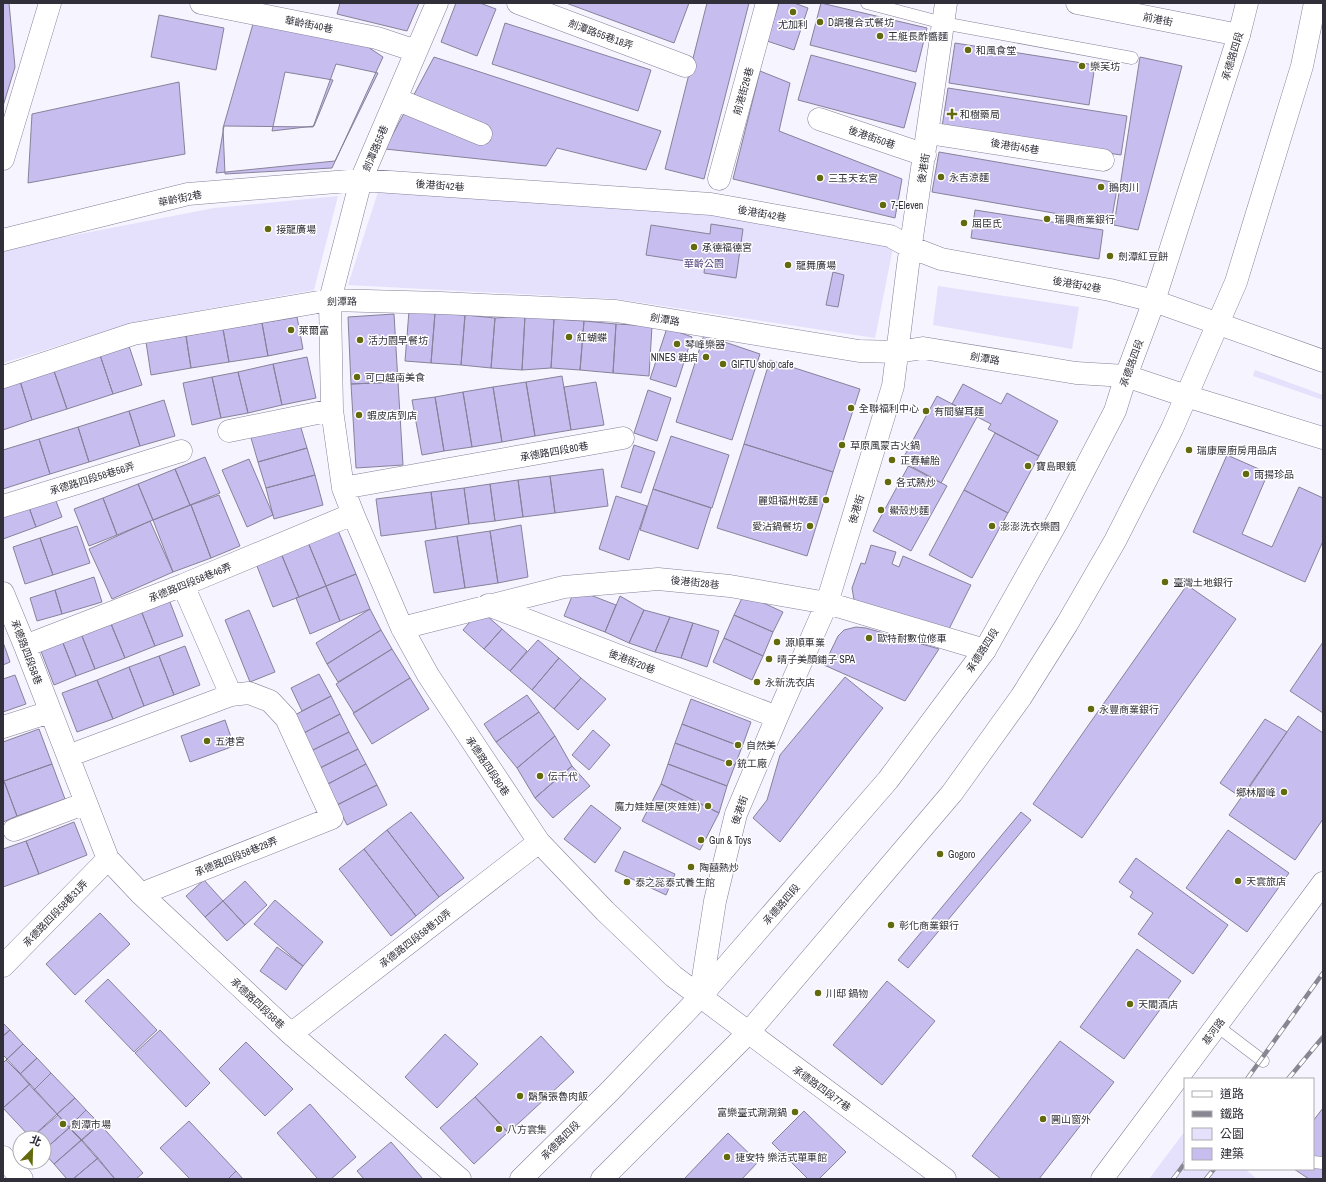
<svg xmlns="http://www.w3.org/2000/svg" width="1326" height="1182" font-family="'Archivo Narrow','Noto Sans TC',sans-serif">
<rect width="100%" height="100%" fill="#f6f4ff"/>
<path fill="#e5e0fc" d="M378 192 710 214 894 243 875 338 617 299 348 285Z
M338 196 314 290 135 322 3 363V249L214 208Z
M938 286 1079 307 1072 349 933 325Z
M1255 370 1323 395V400L1253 376Z
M1185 1131V1169H1245L1257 1179H1149Z"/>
<path fill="#c8bdef" stroke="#87829a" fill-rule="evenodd" d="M3 3H9L15 67 3 106Z
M340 3H419L407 31 337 14Z
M456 3H480L496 9 477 56 441 42Z
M566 3H689L674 43Z
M707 3H749L704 179 665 169Z
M779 3H794L808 8 794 50 767 41Z
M821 3 927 28 916 72 810 45Z
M159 15 224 28 216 70 151 57Z
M505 23 651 70 638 111 492 64Z
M253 24 359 41 383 57 332 168 225 174 223 128ZM285 72 333 80 314 126 272 131Z
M955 43 1095 65 1089 105 949 83Z
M811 55 916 83 904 128 798 100Z
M434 57 661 131 646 170 557 148 546 166 385 149Z
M1140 57 1182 66 1138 230 1114 225Z
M336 64 378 73 335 161 216 173 224 126 313 127Z
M760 71 790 83 779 131 902 179 895 218 733 179Z
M179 82 185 154 28 183 32 114Z
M948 88 1127 116 1121 155 942 127Z
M939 152 1118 183 1111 223 932 192Z
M975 210 1103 230 1099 259 971 238Z
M711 224 743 229 736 278 704 273 705 264 646 255 651 225 710 234Z
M833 272 844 275 838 307 826 305Z
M409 311 435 313 431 363 405 361Z
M435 313 465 315 461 365 431 363Z
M394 314 398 382 351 384 348 317Z
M465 315 495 318 491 368 461 365Z
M525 316 554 319 551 368 522 370Z
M525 316 522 370 491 368 495 318Z
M297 317 303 349 268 356 262 323Z
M554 319 584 321 580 370 551 368Z
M584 321 616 324 613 373 580 370Z
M262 323 268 356 229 362 223 329Z
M616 324 652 326 649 376 613 373Z
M667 328 692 337 676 387 650 379Z
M223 329 229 362 191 368 186 336Z
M704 335 760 354 732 440 676 422Z
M186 336 191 368 151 375 146 342Z
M129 346 142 385 113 394 100 355Z
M100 355 113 394 67 409 54 371Z
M307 357 316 398 282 405 273 364Z
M770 360 860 389 833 472 744 444Z
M273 364 282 405 248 413 238 372Z
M54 371 67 409 32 420 20 381Z
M238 372 248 413 221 418 212 377Z
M562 376 571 430 535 436 526 382Z
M212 377 221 418 192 425 183 383Z
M20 381 32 420 3 430V387Z
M398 382 403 465 356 468 351 384Z
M526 382 535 436 502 442 493 387Z
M596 382 604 425 571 430 564 387Z
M963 384 1001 404 1007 393 1058 421 1039 456 988 429 991 424 952 404Z
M493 387 502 442 472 447 463 392Z
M648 390 671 398 657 441 634 433Z
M463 392 472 447 444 451 435 397Z
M937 396 977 417 941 483 901 462Z
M435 397 444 451 422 455 412 400Z
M164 400 175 436 140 446 129 411Z
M129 411 140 446 89 462 78 427Z
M298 418 307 448 258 462 249 431Z
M78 427 89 462 50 474 39 439Z
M995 433 1039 456 1008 513 964 490Z
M671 436 729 455 712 508 653 489Z
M39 439 50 474 3 489V450Z
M744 444 833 472 807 556 717 528Z
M634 445 655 452 641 493 621 487Z
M307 448 315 475 266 488 258 462Z
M1227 455 1268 473 1242 534 1272 547 1299 487 1323 498V541L1305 582 1193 532Z
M205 457 220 493 190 505 175 469Z
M249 459 273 515 247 527 222 470Z
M909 465 947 486 911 551 873 531Z
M175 469 190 505 153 520 138 484Z
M603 469 608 506 555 513 550 476Z
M315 475 323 505 274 519 266 488Z
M550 476 555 513 523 517 518 480Z
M518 480 523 517 495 521 490 484Z
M138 484 153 520 117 535 103 498Z
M490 484 495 521 469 524 464 488Z
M464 488 469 524 436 529 431 492Z
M653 489 711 508 698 549 640 530Z
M964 490 1008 513 972 578 929 555Z
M431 492 436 529 381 536 376 499Z
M53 493 62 517 36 527 27 502Z
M219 495 240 546 211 558 191 505Z
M616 496 647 506 629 560 599 549Z
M103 498 117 535 89 546 74 509Z
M27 502 36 527 3 539V511Z
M191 505 211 558 173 572 153 520Z
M150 521 173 572 112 599 89 549Z
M335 523 356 574 326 586 305 535Z
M521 525 528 577 498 583 490 531Z
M77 526 90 563 53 575 40 538Z
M490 531 498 583 465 588 457 536Z
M305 535 326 586 299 597 278 546Z
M457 536 465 588 434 593 425 541Z
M40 538 53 575 25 584 13 547Z
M871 545 896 552 892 564 899 567 903 556 971 585 947 633 854 600 852 588 861 563 865 564Z
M278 546 299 597 273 607 253 556Z
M356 574 370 609 340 621 326 586Z
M94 577 102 602 62 614 55 590Z
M1187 585 1236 619 1082 838 1033 804Z
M326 586 340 621 310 634 296 598Z
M575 589 616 605 605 632 564 616Z
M55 590 62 614 37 621 30 598Z
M744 594 783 612 773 632 734 615Z
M620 596 644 610 629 643 605 632Z
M168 597 183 636 155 646 140 608Z
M140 608 155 646 125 658 109 619Z
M370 609 381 630 327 664 316 643Z
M249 610 275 672 250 682 225 620Z
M480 610 502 629 484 649 463 630Z
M644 610 670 617 655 652 629 643Z
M734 615 773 632 763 656 724 638Z
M670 617 693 623 681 658 655 652Z
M109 619 125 658 95 669 80 631Z
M693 623 719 631 707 667 681 658Z
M856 627 866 628 939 649 905 701 824 665 838 636 844 630Z
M502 629 527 651 510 671 484 649Z
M381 630 392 649 338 682 327 664Z
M80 631 95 669 76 676 61 638Z
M61 638 76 676 54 685 39 646Z
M724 638 763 656 752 680 713 662Z
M538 640 559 658 532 690 510 671Z
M3 642 10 662 3 665Z
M1323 642V713L1290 691Z
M185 646 200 685 174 695 159 656Z
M392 649 410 678 354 713 336 684Z
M159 656 174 695 144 706 129 667Z
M559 658 581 678 554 709 532 690Z
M129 667 144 706 113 719 97 680Z
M319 674 331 696 302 711 291 688Z
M15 675 26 704 3 712V679Z
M845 677 883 708 780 842 753 818 767 800 780 755Z
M410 678 429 709 372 744 353 713Z
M581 678 606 699 578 730 554 709Z
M97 680 113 719 77 732 62 693Z
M527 695 539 712 496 742 484 724Z
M331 696 340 714 300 735 291 717Z
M691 699 751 722 742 747 682 724Z
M539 712 555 736 517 768 496 742Z
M340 714 349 732 309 752 300 735Z
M1298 716 1323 733V819L1295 860 1229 815Z
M1265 719 1287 732 1242 798 1220 783Z
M225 720 234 746 190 762 181 736Z
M682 724 742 747 735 765 675 743Z
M39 729 52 764 4 781 3 778V742Z
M593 730 610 745 589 770 572 755Z
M349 732 358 749 318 769 309 752Z
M555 736 572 766 535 798 517 768Z
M675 743 735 765 727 786 668 764Z
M358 749 366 764 326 785 318 769Z
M52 764 65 799 17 816 4 781Z
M366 764 377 785 337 805 326 785Z
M668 764 727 786 719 813 661 784Z
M572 766 590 786 553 818 535 798Z
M3 781H4L17 816 3 822Z
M661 784 719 813 700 850 642 821Z
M377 785 387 805 347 825 337 805Z
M591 805 621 828 595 863 564 839Z
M411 812 464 878 439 897 387 830Z
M1021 812 1031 820 908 968 898 960Z
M74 822 87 855 39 874 26 841Z
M387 830 439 897 416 916 364 849Z
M1228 830 1289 873 1247 932 1186 888Z
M26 841 39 874 3 887V849Z
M364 849 416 916 391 936 339 869Z
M624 851 675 874 666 895 615 871Z
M1136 858 1228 925 1193 974 1138 934 1153 913 1130 897 1133 892 1119 882Z
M204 880 223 901 205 917 186 896Z
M245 881 267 905 245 925 223 901Z
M275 900 323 942 303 966 254 924Z
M223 901 245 925 227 941 205 917Z
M100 913 130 944 75 995 46 964Z
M277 947 303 966 286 990 260 971Z
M1137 949 1181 981 1124 1059 1080 1027Z
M108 979 157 1030 134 1052 85 1001Z
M887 981 935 1021 882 1085 833 1045Z
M3 1023 10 1030 3 1036Z
M10 1030 23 1044 7 1059 3 1055V1036Z
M160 1030 210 1083 186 1107 135 1053Z
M445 1034 478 1064 437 1108 405 1077Z
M541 1036 574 1072 508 1133 475 1097Z
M1060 1041 1114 1082 1039 1179H1001L972 1156Z
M246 1042 293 1089 265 1116 219 1069Z
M23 1044 37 1058 20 1074 6 1060Z
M37 1058 51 1073 34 1090 20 1074Z
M7 1059 30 1084 3 1108V1063Z
M51 1073 75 1098 57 1114 34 1090Z
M30 1084 57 1114 31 1138 3 1108Z
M475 1097 508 1132 474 1164 440 1128Z
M75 1098 86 1110 69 1127 57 1114Z
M310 1104 356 1157 331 1179H318L277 1133Z
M1323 1108V1179H1309L1294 1169H1313V1121Z
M86 1110 100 1124 82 1140 69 1127Z
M804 1111 846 1152 819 1179H808L772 1143Z
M58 1115 69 1128 44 1150V1138H31Z
M189 1121 236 1171 228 1179H190L160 1148Z
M100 1124 143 1173 136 1179H115L81 1140Z
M69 1128 81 1140 54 1164 44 1153V1150Z
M728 1133 758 1162 742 1179H684Z
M82 1140 98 1158 73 1179H67L54 1164Z
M391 1142 423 1179H364L357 1171Z
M98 1158 114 1178 113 1179H73Z
M236 1171 243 1179H228Z"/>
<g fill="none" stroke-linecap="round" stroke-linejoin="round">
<g stroke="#868199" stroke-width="13">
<path id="lane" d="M867 3 943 23 1132 58
M1217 1026 1263 1061
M1313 1162 1323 1163"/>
</g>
<g stroke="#868199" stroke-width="23">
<path id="street" d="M201 3 377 38 416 51
M437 3 361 180 330 300 332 410 343 488 353 514 402 628 428 675 539 842 605 911 673 976 945 1179
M518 3 685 66
M1077 3 1239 35
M396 99 481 134
M819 119 925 155
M928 133 1103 160
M3 159 50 3
M719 179 767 3
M3 240 188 194 361 180 711 204 890 236 910 247 941 259 1110 290 1154 301
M3 377 133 334 330 300 441 303 616 311 859 351 898 352 923 348 1076 373 1126 376
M229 431 332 410
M343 488 623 438
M3 506 181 451
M183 585 231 695
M3 593 25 646 108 859 141 894 291 1034 460 1179
M488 605 777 717
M402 628 564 587 658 579 730 586 827 603 985 650
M25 646 183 585 353 514
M3 727 50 712
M68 756 231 695 249 693 270 701 286 718 332 818 141 894
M14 830 86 803
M3 966 108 859
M700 997 715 901 736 814 777 717 827 603 893 386 908 265 946 3
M291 1034 539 842
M3 1157 22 1179
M1102 1179 1323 883"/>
</g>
<g stroke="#868199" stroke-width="23">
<path id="secondary" d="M1154 301 1323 361
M1126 376 1186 396 1323 438
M521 1179 610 1091 700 997 888 780 985 650 1058 520 1115 411 1126 376 1154 301 1239 35 1247 3
M602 1179 748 1033 952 793 1021 697 1067 624 1115 541 1172 429 1236 282 1302 66 1315 3"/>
</g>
<use href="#lane" stroke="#fff" stroke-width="12"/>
<use href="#street" stroke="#fff" stroke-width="22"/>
<use href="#secondary" stroke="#fff" stroke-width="22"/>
<g stroke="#888690" stroke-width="4.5">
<path id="rail" d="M1247 1079 1323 973
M1288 1079 1323 1037
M1173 1179 1185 1163
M1206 1179 1214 1169"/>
</g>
<use href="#rail" stroke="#fff" stroke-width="3" stroke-dasharray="9" stroke-linecap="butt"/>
</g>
<g fill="#636a0d" stroke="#fff" stroke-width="1.5">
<circle cx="793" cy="12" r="4"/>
<circle cx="820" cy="22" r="4"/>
<circle cx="880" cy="36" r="4"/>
<circle cx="968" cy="50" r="4"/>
<circle cx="1082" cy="66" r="4"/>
<path d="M950 108h4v4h4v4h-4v4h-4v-4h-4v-4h4z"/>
<circle cx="941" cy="177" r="4"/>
<circle cx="820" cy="178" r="4"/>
<circle cx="1101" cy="187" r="4"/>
<circle cx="883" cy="205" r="4"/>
<circle cx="1047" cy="219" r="4"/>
<circle cx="964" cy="223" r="4"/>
<circle cx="268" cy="229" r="4"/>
<circle cx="694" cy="247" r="4"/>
<circle cx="1110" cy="256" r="4"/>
<circle cx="788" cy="265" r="4"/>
<circle cx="291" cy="330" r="4"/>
<circle cx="569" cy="337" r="4"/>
<circle cx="360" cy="340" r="4"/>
<circle cx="677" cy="344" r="4"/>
<circle cx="706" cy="357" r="4"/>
<circle cx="723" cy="364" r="4"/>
<circle cx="357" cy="377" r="4"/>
<circle cx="851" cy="408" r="4"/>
<circle cx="926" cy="411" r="4"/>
<circle cx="359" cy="415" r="4"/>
<circle cx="842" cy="445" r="4"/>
<circle cx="1189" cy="450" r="4"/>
<circle cx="892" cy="460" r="4"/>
<circle cx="1028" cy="466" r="4"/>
<circle cx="1246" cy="474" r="4"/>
<circle cx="888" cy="482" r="4"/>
<circle cx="826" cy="500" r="4"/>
<circle cx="881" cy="510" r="4"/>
<circle cx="810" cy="526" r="4"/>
<circle cx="992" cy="526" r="4"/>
<circle cx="1165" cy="582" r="4"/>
<circle cx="869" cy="638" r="4"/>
<circle cx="777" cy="642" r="4"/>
<circle cx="769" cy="659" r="4"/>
<circle cx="757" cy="682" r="4"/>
<circle cx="1091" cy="709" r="4"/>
<circle cx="207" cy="741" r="4"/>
<circle cx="738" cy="745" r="4"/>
<circle cx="729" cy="763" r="4"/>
<circle cx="540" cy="776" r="4"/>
<circle cx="1284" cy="792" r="4"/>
<circle cx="708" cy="806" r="4"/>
<circle cx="701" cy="840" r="4"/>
<circle cx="940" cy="854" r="4"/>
<circle cx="691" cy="867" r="4"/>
<circle cx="1238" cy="881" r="4"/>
<circle cx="627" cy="882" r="4"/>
<circle cx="891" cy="925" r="4"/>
<circle cx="818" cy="993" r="4"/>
<circle cx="1130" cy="1004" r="4"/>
<circle cx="520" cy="1096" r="4"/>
<circle cx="795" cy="1112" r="4"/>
<circle cx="1043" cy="1119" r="4"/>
<circle cx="63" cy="1124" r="4"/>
<circle cx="499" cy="1129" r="4"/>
<circle cx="727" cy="1157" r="4"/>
</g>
<g text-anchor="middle" stroke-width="3" stroke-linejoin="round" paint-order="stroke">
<g font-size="10" fill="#312f39" stroke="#fff">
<text transform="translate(1158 19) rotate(11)" y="4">前港街</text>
<text transform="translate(309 24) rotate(11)" y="4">華齡街40巷</text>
<text transform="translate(601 34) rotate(20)" y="4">劍潭路55巷18弄</text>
<text transform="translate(1232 56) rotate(-73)" y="4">承德路四段</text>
<text transform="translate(743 91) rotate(-74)" y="4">前港街26巷</text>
<text transform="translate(872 137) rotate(19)" y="4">後港街50巷</text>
<text transform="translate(1015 146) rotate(9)" y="4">後港街45巷</text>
<text transform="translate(375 148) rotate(-67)" y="4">劍潭路55巷</text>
<text transform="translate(923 168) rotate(-81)" y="4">後港街</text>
<text transform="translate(440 185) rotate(4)" y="4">後港街42巷</text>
<text transform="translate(180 198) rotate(-11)" y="4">華齡街2巷</text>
<text transform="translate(762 213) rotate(10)" y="4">後港街42巷</text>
<text transform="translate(1077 284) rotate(10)" y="4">後港街42巷</text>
<text transform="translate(342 301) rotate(-1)" y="4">劍潭路</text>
<text transform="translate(665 319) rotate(9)" y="4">劍潭路</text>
<text transform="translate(985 358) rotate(9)" y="4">劍潭路</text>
<text transform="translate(1131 363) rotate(-70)" y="4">承德路四段</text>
<text transform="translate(554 451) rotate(-10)" y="4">承德路四段80巷</text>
<text transform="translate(92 478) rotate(-17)" y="4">承德路四段58巷56弄</text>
<text transform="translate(856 509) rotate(-73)" y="4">後港街</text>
<text transform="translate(190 582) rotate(-22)" y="4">承德路四段58巷46弄</text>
<text transform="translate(695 582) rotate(6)" y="4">後港街28巷</text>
<text transform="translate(982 650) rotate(-57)" y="4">承德路四段</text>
<text transform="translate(27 652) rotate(69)" y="4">承德路四段58巷</text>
<text transform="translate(632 661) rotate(21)" y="4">後港街20巷</text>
<text transform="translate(488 766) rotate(56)" y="4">承德路四段80巷</text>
<text transform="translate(739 810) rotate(-71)" y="4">後港街</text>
<text transform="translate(236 856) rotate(-22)" y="4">承德路四段58巷28弄</text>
<text transform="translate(781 904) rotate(-49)" y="4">承德路四段</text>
<text transform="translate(55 913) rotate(-46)" y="4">承德路四段58巷31弄</text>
<text transform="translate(415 938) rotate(-38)" y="4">承德路四段58巷10弄</text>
<text transform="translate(258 1003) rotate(43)" y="4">承德路四段58巷</text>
<text transform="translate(1213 1031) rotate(-53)" y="4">基河路</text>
<text transform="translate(822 1088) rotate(36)" y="4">承德路四段77巷</text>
<text transform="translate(560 1140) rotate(-45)" y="4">承德路四段</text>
</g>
<g font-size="10" fill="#312f39" stroke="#fff" text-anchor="start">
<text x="828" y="26">D調複合式餐坊</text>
<text x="793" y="28" text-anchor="middle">尤加利</text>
<text x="888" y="40">王艇長酢醬麵</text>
<text x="976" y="54">和風食堂</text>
<text x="1090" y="70">樂芙坊</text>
<text x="960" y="118">和樹藥局</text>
<text x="949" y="181">永吉涼麵</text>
<text x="828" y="182">三玉天玄宮</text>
<text x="1109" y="191">鵝肉川</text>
<text x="891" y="209">7-Eleven</text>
<text x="1055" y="223">瑞興商業銀行</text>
<text x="972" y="227">屈臣氏</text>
<text x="276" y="233">接龍廣場</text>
<text x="702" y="251">承德福德宮</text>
<text x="1118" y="260">劍潭紅豆餅</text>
<text x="796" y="269">龍舞廣場</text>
<text x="299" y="334">萊爾富</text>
<text x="577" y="341">紅蝴蝶</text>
<text x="368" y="344">活力園早餐坊</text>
<text x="685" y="348">琴峰樂器</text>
<text x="698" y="361" text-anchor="end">NINES 鞋店</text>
<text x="731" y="368">GIFTU shop cafe</text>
<text x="365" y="381">可口越南美食</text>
<text x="859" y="412">全聯福利中心</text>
<text x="934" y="415">有間貓耳麵</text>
<text x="367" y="419">蝦皮店到店</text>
<text x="850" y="449">草原風蒙古火鍋</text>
<text x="1197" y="454">瑞康屋廚房用品店</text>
<text x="900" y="464">正春輪胎</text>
<text x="1036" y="470">寶島眼鏡</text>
<text x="1254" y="478">雨揚珍品</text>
<text x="896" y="486">各式熱炒</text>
<text x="818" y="504" text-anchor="end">麗姐福州乾麵</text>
<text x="889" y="514">鱟殼炒麵</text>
<text x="802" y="530" text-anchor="end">愛沾鍋餐坊</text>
<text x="1000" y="530">澎澎洗衣樂園</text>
<text x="1173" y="586">臺灣土地銀行</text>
<text x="877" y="642">歐特耐數位修車</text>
<text x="785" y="646">源順車業</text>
<text x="777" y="663">晴子美顏鋪子 SPA</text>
<text x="765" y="686">永新洗衣店</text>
<text x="1099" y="713">永豐商業銀行</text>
<text x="215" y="745">五港宮</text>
<text x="746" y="749">自然美</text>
<text x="737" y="767">銃工廠</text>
<text x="548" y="780">伝千代</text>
<text x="1276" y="796" text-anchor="end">鄉林層峰</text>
<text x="700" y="810" text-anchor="end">魔力娃娃屋(夾娃娃)</text>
<text x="709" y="844">Gun &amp; Toys</text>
<text x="948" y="858">Gogoro</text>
<text x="699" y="871">陶囍熱炒</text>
<text x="1246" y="885">天雲旅店</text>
<text x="635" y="886">泰之蕊泰式養生館</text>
<text x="899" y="929">彰化商業銀行</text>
<text x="826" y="997">川邸 鍋物</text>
<text x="1138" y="1008">天閣酒店</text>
<text x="528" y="1100">鬍鬚張魯肉飯</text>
<text x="787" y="1116" text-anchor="end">富樂臺式涮涮鍋</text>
<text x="1051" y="1123">圓山窗外</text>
<text x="71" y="1128">劍潭市場</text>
<text x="507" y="1133">八方雲集</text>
<text x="735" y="1161">捷安特 樂活式單車館</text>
</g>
<g font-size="10" fill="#4e3c7a" stroke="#fff">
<text x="704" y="267">華齡公園</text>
</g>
</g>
<rect width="1326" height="1182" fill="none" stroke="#312f39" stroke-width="8"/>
<rect x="1184" y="1078" width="130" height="92" fill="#ffffff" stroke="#adacb0"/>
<rect x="1192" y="1091" width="20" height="6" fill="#ffffff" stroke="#adacb0"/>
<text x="1220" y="1098" font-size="12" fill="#312f39">道路</text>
<rect x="1192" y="1111" width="20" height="6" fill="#888690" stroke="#adacb0"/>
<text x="1220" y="1118" font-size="12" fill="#312f39">鐵路</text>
<rect x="1192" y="1128" width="20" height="12" fill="#e5e0fc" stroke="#adacb0"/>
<text x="1220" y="1138" font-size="12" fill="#312f39">公園</text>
<rect x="1192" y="1148" width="20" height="12" fill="#c8bdef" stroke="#adacb0"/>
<text x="1220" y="1158" font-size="12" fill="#312f39">建築</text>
<g transform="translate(32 1150) rotate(23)"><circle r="19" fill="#ffffff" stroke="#adacb0"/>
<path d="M0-3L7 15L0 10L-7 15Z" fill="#636a0d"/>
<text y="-6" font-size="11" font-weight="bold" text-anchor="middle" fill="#312f39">北</text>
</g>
</svg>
